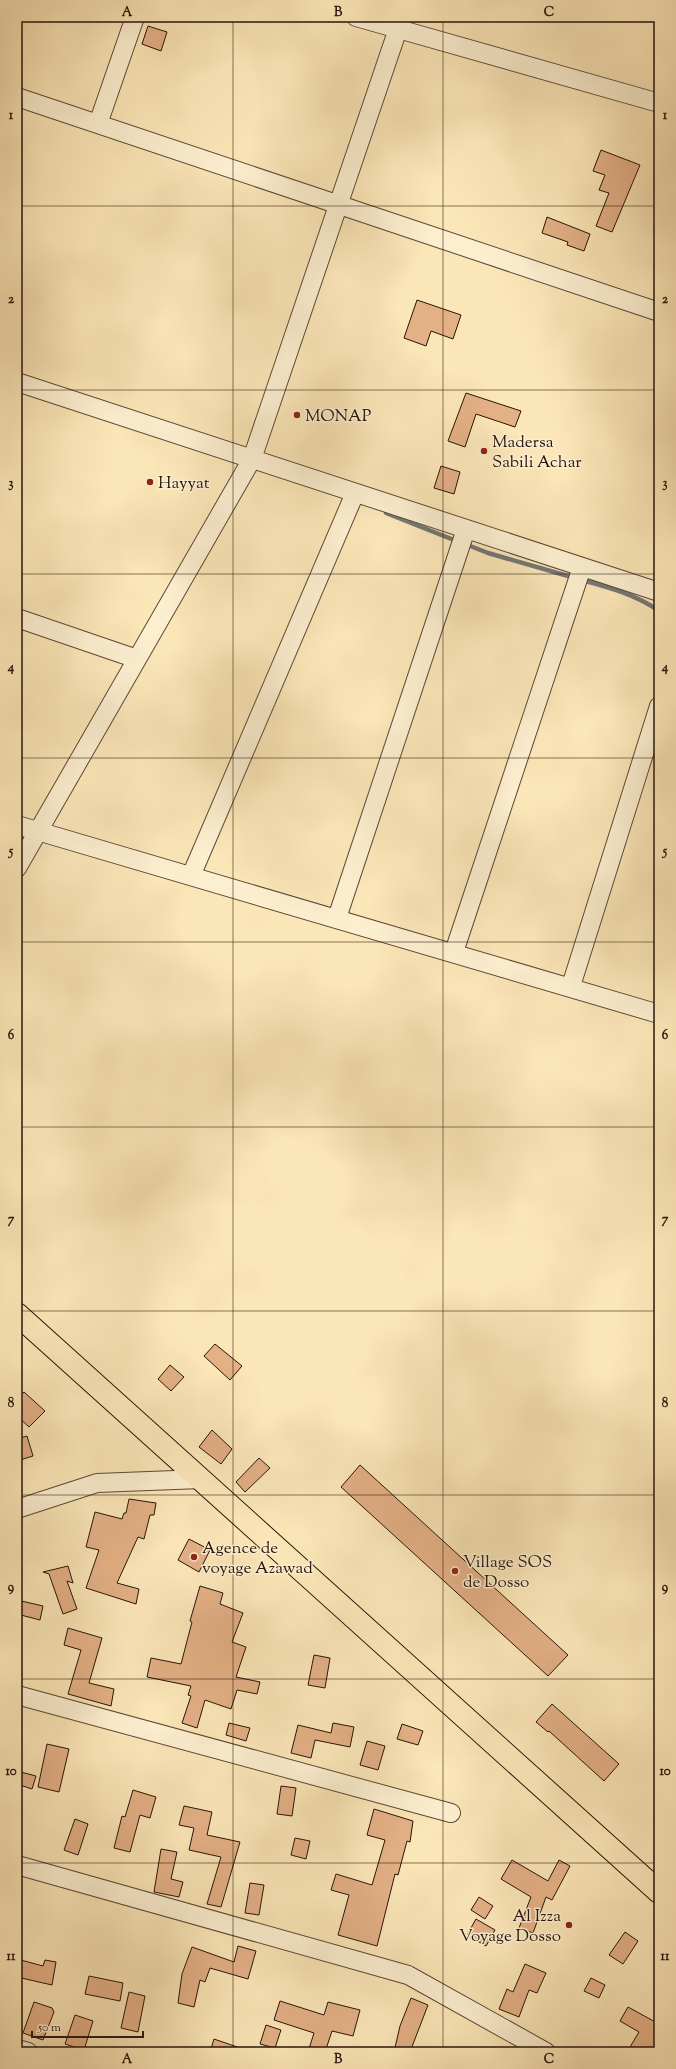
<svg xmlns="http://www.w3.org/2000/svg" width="676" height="2069" font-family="'Sorts Mill Goudy',serif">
<rect width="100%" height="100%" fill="#fbe6b7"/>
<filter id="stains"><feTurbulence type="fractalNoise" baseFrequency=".005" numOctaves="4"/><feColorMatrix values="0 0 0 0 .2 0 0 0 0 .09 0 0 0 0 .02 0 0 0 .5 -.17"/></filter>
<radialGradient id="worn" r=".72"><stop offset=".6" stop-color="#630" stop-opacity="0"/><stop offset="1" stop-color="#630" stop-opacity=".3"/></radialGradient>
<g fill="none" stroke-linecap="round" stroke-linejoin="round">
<path stroke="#737874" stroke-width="4.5" d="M386 513 459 542
M465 544 488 553 575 578
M582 580C608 587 637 595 659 611"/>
</g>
<path fill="#e4b086" stroke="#28130a" d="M148 26 167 32 161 51 142 44Z
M601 150 640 165 612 232 596 226 609 193 599 190 605 175 593 171Z
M547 217 590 234 584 251 567 245 568 242 542 233Z
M417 300 461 315 453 339 431 331 426 346 404 338Z
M466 393 521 411 515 427 476 414 465 447 448 441Z
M441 466 460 472 454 494 434 488Z
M215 1344 242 1366 230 1380 204 1356Z
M170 1365 184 1377 171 1391 158 1379Z
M24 1392 45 1411 29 1427 17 1416V1399Z
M212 1430 232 1449 221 1464 199 1447Z
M27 1436 33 1456 20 1460 17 1451V1439Z
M259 1458 270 1468 245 1492 236 1482Z
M360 1465 568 1655 548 1676 341 1487Z
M129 1499 156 1503 154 1515H150L144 1539 138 1537 117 1583 139 1589 136 1604 86 1588 99 1550 86 1547 95 1512 122 1519 124 1513H126Z
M189 1539 210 1550 199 1572 178 1560Z
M68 1566 73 1583 67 1581 77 1609 63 1614 49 1574 43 1572Z
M200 1586 223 1593 220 1604 243 1613 232 1642 246 1647 236 1677 260 1682 257 1694 237 1690 231 1709 205 1700 197 1728 182 1723 191 1696 188 1695 191 1686 147 1677 151 1658 181 1664 192 1622 190 1621Z
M17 1600 43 1606 40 1620 17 1614Z
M68 1628 102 1638 89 1683 114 1689 111 1706 68 1694 81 1650 64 1645Z
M314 1655 330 1658 325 1688 308 1685Z
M552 1704 619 1764 604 1781 549 1731 548 1732 536 1722Z
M229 1723 250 1728 246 1741 226 1735Z
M333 1723 354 1727 350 1747 315 1740 311 1758 291 1753 298 1725 331 1733Z
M402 1724 423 1731 418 1745 397 1739Z
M367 1741 385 1746 378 1770 360 1765Z
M47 1744 69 1749 59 1792 38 1787Z
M17 1771 36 1776 32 1789 17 1784Z
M281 1786 296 1788 292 1816 277 1814Z
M133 1790 156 1797 150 1818 140 1815 130 1852 114 1848 122 1816 125 1817Z
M184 1806 212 1812 207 1835 240 1842 221 1907 207 1904 221 1857 189 1850 194 1828 179 1825Z
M374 1809 413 1821 410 1842 407 1841 398 1875 395 1874 377 1946 338 1935 349 1895 331 1890 336 1874 372 1885 385 1840 367 1835Z
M75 1819 88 1824 78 1855 64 1850Z
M295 1838 310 1841 306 1859 291 1855Z
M161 1849 177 1852 171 1879 183 1882 179 1897 154 1892Z
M512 1860 548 1881 559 1860 570 1866 552 1900 546 1897 533 1933 519 1928 531 1897 501 1879Z
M250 1883 264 1885 259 1915 245 1913Z
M479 1897 493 1906 485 1919 471 1910Z
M476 1919 495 1930 486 1946 467 1935Z
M625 1932 638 1941 623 1964 609 1955Z
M238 1946 256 1951 248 1979 210 1968 205 1982 200 1980 194 2007 178 2003 182 1974 192 1947 234 1962Z
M17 1959 43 1966 45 1960 56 1962 52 1985 17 1977Z
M525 1964 546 1973 537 1993 529 1990 519 2017 499 2009 507 1989 513 1992Z
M89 1976 123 1983 120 2001 85 1994Z
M591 1978 605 1985 599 1998 584 1991Z
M129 1992 145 1996 138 2032 121 2028Z
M411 1998 428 2005 410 2052H394L400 2026Z
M280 2001 324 2015 328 2002 360 2010 353 2036 332 2031 325 2052H308L314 2033 274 2020Z
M34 2002 52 2008 54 2012 43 2040 23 2033Z
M628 2007 659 2024V2038L651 2052H627L639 2032 620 2021Z
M75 2015 93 2021 84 2050 65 2044Z
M266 2025 281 2030 275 2048 260 2044Z
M214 2039 246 2050V2052H210Z"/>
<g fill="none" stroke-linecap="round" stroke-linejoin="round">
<g stroke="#5d4835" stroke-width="20">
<path id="minor" d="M356 17 659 103
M17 97 659 312
M98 124 135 17
M17 382 659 592
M17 618 137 659
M17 825 659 1014
M17 868 252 459 402 17
M191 876 355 493
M337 918 466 529
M454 952 582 567
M571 986 659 706
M17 1509 97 1483 201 1479
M17 1695 451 1813
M17 1865 408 1975 546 2052
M17 2049 28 2052"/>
</g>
<g stroke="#28130a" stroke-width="24">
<path id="trunk" d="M17 1314 659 1892"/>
</g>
<use href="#minor" stroke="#fcefd0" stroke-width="18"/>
<use href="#trunk" stroke="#fbe6b7" stroke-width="22"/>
</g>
<path fill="none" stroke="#28130a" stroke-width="1" stroke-opacity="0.55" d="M233 17V2052M443 17V2052M17 206H659M17 390H659M17 574H659M17 758H659M17 942H659M17 1127H659M17 1311H659M17 1495H659M17 1679H659M17 1863H659"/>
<g fill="#8f2418" stroke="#fcefd0" stroke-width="1.5">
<circle cx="297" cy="415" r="4"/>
<circle cx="484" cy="451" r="4"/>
<circle cx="150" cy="482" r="4"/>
<circle cx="194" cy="1557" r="4"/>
<circle cx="455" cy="1571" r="4"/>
<circle cx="569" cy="1925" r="4"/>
</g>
<g text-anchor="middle" stroke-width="3" stroke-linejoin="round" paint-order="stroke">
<g font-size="17" fill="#28130a" stroke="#fcefd0" text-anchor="start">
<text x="305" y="421">MONAP</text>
<text x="492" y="447">Madersa<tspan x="492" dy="20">Sabili Achar</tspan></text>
<text x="158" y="488">Hayyat</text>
<text x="202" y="1553">Agence de<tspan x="202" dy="20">voyage Azawad</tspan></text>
<text x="463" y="1567">Village SOS<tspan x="463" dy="20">de Dosso</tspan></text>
<text x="561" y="1921" text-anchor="end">Al Izza<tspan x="561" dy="20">Voyage Dosso</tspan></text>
</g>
</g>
<rect width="676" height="2069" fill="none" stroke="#fbe6b7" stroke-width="44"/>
<path d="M32 2031v6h111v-6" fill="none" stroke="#28130a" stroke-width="2"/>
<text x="38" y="2031" font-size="12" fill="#28130a" stroke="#fcefd0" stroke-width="3" paint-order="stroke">50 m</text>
<rect x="22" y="22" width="632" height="2025" fill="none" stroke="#28130a" stroke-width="1.5"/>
<g font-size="13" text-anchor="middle" font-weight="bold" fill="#28130a">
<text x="127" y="16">A</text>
<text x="338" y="16">B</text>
<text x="549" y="16">C</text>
<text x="11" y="119">1</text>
<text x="665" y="119">1</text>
<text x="11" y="303">2</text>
<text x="665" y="303">2</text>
<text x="11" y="487">3</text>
<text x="665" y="487">3</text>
<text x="11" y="671">4</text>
<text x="665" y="671">4</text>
<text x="11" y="855">5</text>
<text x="665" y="855">5</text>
<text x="11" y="1039">6</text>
<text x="665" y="1039">6</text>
<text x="11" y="1223">7</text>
<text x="665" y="1223">7</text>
<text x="11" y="1407">8</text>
<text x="665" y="1407">8</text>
<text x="11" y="1591">9</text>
<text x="665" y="1591">9</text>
<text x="11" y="1775">10</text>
<text x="665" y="1775">10</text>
<text x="11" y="1960">11</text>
<text x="665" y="1960">11</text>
<text x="127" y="2063">A</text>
<text x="338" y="2063">B</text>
<text x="549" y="2063">C</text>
</g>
<rect width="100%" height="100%" filter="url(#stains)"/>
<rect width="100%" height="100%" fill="url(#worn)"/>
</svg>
